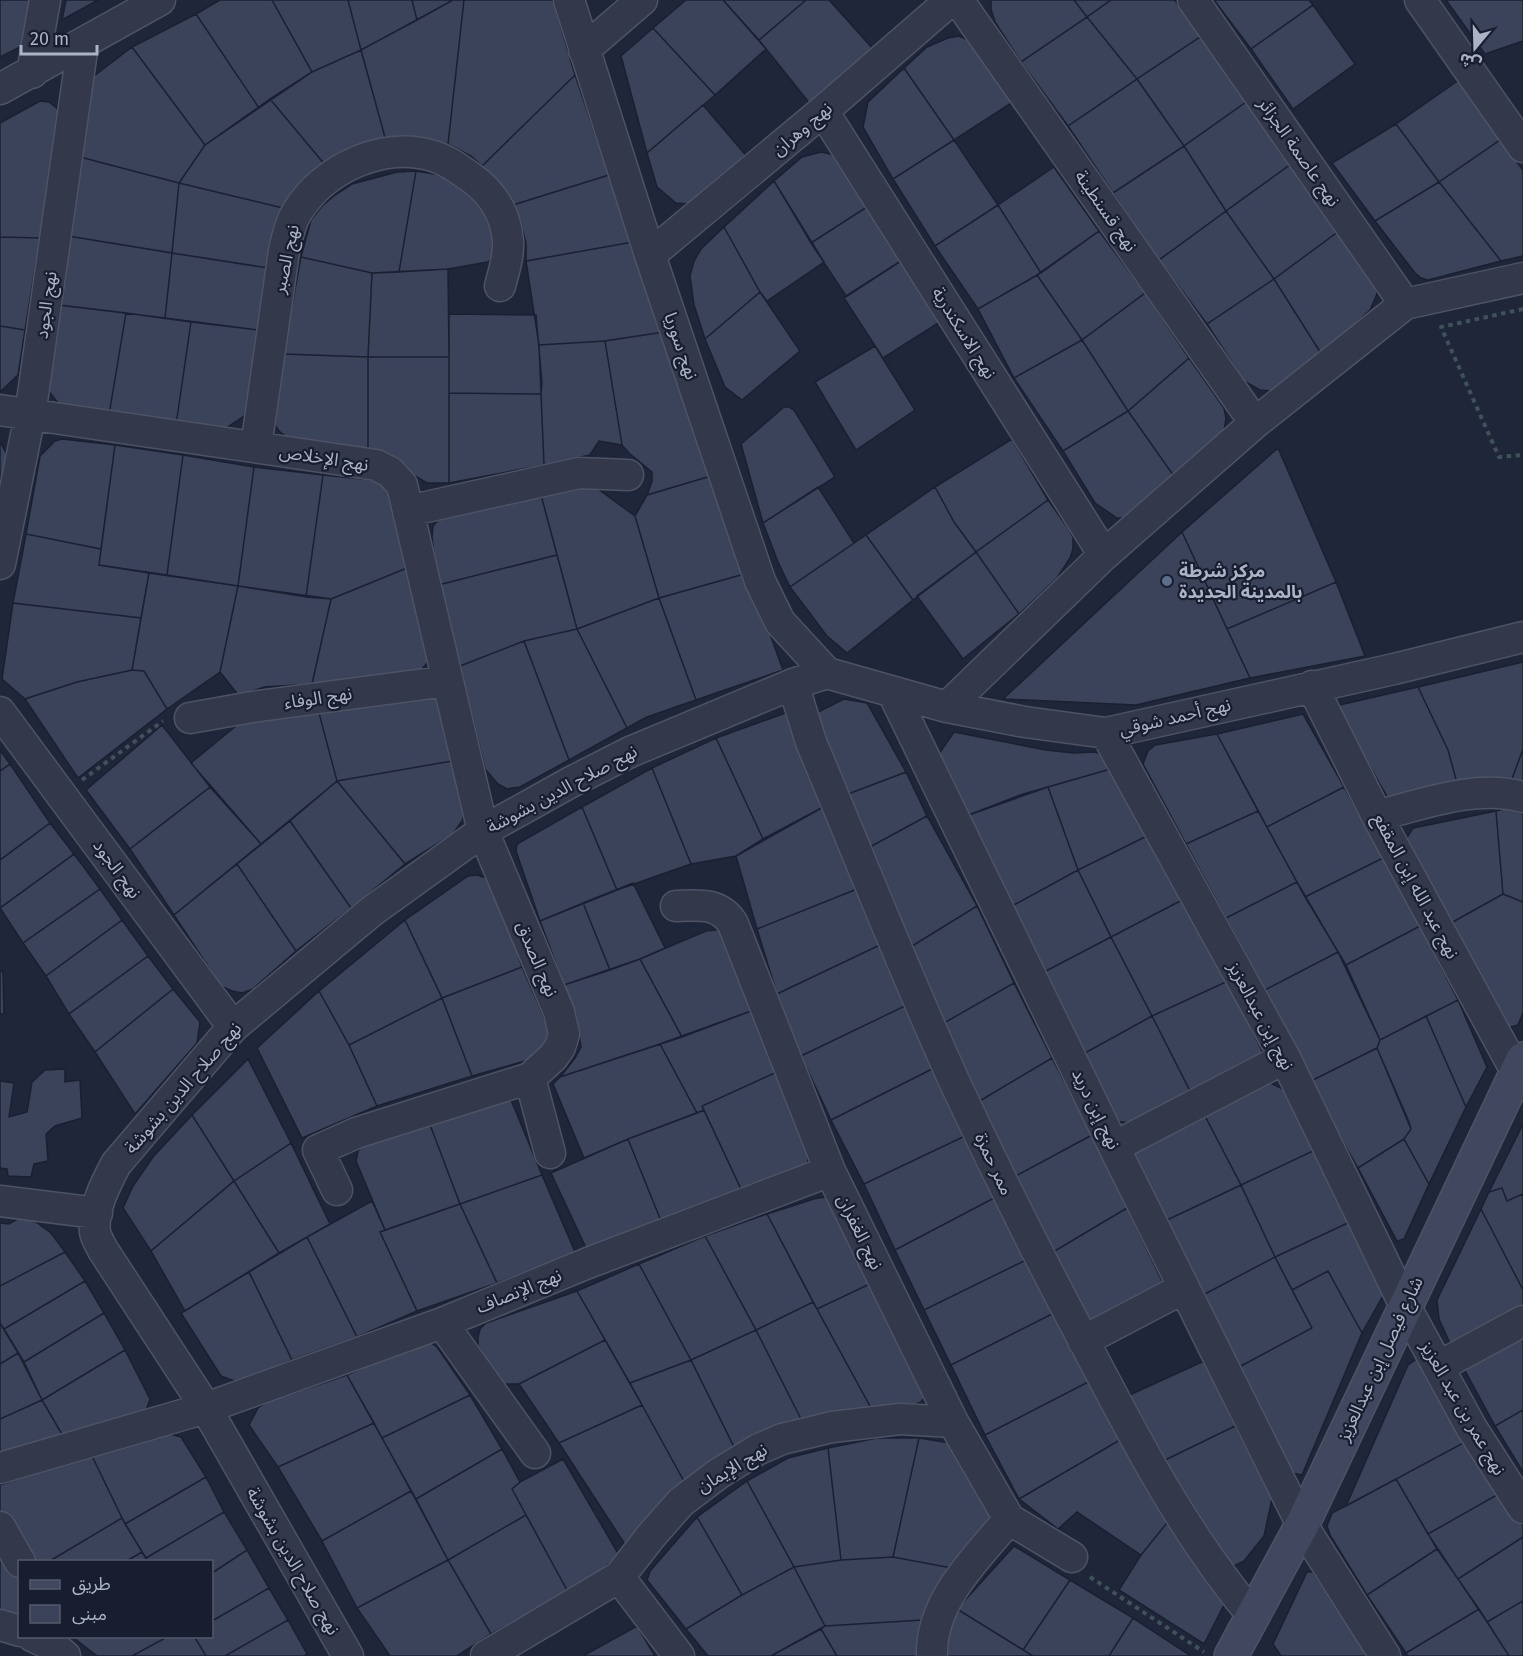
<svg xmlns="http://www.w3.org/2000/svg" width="1523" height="1656" font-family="'Fira Sans','Noto Sans Arabic',sans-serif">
<rect width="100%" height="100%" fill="#1f263a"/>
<path fill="#3b435b" stroke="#1a2031" stroke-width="1.5" d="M0 0H33L26 44 0 57Z
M66 0H98L62 20Z
M220 0H272L312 72 259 108 196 14Z
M272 0H348L361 50 312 72Z
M348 0H412L417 20 361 50Z
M412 0H453L417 20Z
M453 0H464L448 144 432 140 415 139 386 141 361 50Z
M464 0H553L575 75 482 166 471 156 448 144Z
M686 0H723L766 49 715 95 653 28Z
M723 0H806L759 40Z
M806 0H829L874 50 811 105 759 40Z
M991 0H1074L1087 17 1021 62 995 22 991 9Z
M1074 0H1111L1087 17Z
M1111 0H1175L1200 37 1137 79 1087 17Z
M1214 0H1309L1313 5 1251 49Z
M1446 0H1523V41L1485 54Z
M1313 5 1355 64 1293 109 1251 49Z
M196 14 259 108 205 145 132 47Z
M1087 17 1137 79 1068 126 1021 62Z
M653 28 715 95 647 153 621 56Z
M959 36 970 41 1013 102 954 140 904 68 927 47 948 38Z
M1200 37 1246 102 1184 146 1137 79Z
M132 47 205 145 179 183 80 157 90 90 94 76Z
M361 50 386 141 326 166 270 99 312 72Z
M904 68 954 140 893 179 863 127 868 102Z
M575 75 609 175 513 205 507 193 482 166Z
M1137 79 1184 146 1113 193 1068 126Z
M1459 80 1500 140 1439 182 1396 124Z
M270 99 326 166 287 209 179 183 205 145Z
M40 101 49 102 60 111 40 238 0 237V123Z
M1246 102 1291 164 1226 211 1184 146Z
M703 105 749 159 689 204 676 203 657 187 647 153Z
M1396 124 1439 182 1375 221 1332 163Z
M954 140 998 205 935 246 893 179Z
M1500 140 1523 170V256L1501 261 1439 182Z
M1184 146 1226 211 1159 260 1113 193Z
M821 152 839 156 870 205 811 243 774 181 802 157Z
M80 157 179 183 172 253 68 236Z
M1291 164 1339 231 1274 279 1226 211Z
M1054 167 1099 231 1041 273 998 205Z
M416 171 399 272 372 273 301 257 311 220 322 206 335 195 352 184 397 172Z
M416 171 453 177 487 211 496 246 495 255 488 262 448 269 399 272Z
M609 175 633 242 526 261V243L520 220 513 205Z
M774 181 824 262 767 301 760 292 724 227Z
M1439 182 1501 261 1428 280 1421 278 1415 273 1375 221Z
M179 183 287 209 268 268 172 253Z
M870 205 904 259 846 296 811 243Z
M998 205 1041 273 978 309 935 246Z
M1226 211 1274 279 1207 324 1159 260Z
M724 227 760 292 705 339 694 305 690 276 694 261 701 249Z
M1099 231 1145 293 1082 340 1037 275Z
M1339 231 1375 282 1377 294 1370 310 1322 355 1274 279Z
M68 236 172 253 165 318 59 305Z
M0 237 40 238 25 330 0 326Z
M633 242 664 332 605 341 539 345 526 261Z
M172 253 268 268 258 330 165 318Z
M301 257 372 273 368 357 283 354Z
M904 259 943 320 883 358 844 298Z
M448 269 449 357H368L372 273Z
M1037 275 1082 340 1014 378 978 309Z
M1274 279 1322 355 1281 388 1270 391 1260 390 1244 381 1207 324Z
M760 292 800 351 742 400 725 387 705 339Z
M1145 293 1189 358 1128 411 1082 340Z
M59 305 126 313 109 415 63 409 47 389Z
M126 313 191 322 176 425 109 415Z
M449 314 536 315 542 383 541 394 449 393Z
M191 322 258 330 249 401 244 416 223 430 176 425Z
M0 326 25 330 18 375 0 392Z
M664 332 711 476 647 495 652 481V472L629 453 622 445 605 341Z
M1082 340 1128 411 1063 451 1014 378Z
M605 341 622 445 599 441 590 455 544 465 539 345Z
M875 346 915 410 856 450 815 382Z
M283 354 368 357V453L291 441 279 431 275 425Z
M368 357H449V483H427L410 473 394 457 368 453Z
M1189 358 1224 408 1226 418 1223 437 1176 479 1128 411Z
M449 393 541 394 544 465 449 483Z
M784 407H789L794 410 835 477 763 523 741 444Z
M1128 411 1176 479 1124 518H1117L1095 503 1063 451Z
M62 439 115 445 101 549 26 534 40 456 55 441Z
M1012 439 1048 500 976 552 954 522 935 487Z
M0 441 8 457 0 509Z
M115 445 183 455 167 575 99 565Z
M1278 448 1336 582 1227 629 1182 532Z
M183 455 254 467 238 586 167 575Z
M254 467 323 475 306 597 238 586Z
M323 475 382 481 393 497 407 568 331 599 306 597Z
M711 476 748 573 659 598 635 516 647 495Z
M579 482 598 489 635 516 659 598 577 629 541 495Z
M818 487 854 543 790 587 778 562 763 523Z
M935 487 954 522 976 552 913 600 866 535Z
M541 495 557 555 438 585 432 538 433 526 440 518Z
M1048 500 1068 528 1073 537V549L1070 558 1057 578 1019 614 976 552Z
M1182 532 1250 678 1136 705 1003 699Z
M26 534 101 549 99 565 149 573 141 618 13 603Z
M866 535 913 600 847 653 827 636 790 587Z
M976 552 1019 614 963 659 917 596Z
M557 555 577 629 524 641 460 666 438 585Z
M407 568 432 658 419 672 312 684 331 599Z
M149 573 238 586 220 672 167 709 144 671 132 670Z
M748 573 783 670 696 700 659 598Z
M1336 582 1365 656 1250 678 1227 629Z
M238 586 331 599 312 684 264 687 239 696 220 672Z
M659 598 696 700 647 717 627 728 577 629Z
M13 603 141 618 132 670 77 682 25 699 2 679Z
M577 629 627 728 569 760 524 641Z
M524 641 569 760 520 787 507 789 498 784 485 769 460 666Z
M1523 662V749L1512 779 1495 778 1457 783 1448 750 1418 687Z
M132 670 144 671 167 709 78 778 25 699 77 682Z
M1418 687 1448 750 1457 783 1392 805 1335 706Z
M424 696 436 699 440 705 452 761 337 781 319 713Z
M844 699 867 703 906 772 848 794 810 716Z
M794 710 827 805 763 839 716 738Z
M319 713 337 781 261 844 191 763 242 721Z
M1303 714 1344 787 1267 827 1217 734Z
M162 725 210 787 130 849 86 790Z
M954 732 1046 750 1073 753 1095 752 1105 755 1114 768 1020 795 966 816 936 758Z
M1217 734 1258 811 1186 844 1143 764 1148 751 1155 745Z
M716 738 763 839 736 856 691 864 652 768Z
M1523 749V782L1512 779Z
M0 750 10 764 0 771Z
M452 761 466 809 462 821 453 834 405 864 337 781Z
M10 764 50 823 0 860V771Z
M652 768 691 864 617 890 582 807Z
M1114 768 1149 835 1078 870 1048 787Z
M906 772 927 816 868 848 848 794Z
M337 781 405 864 351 908 290 821Z
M210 787 261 844 174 915 130 849Z
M1048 787 1078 870 1012 906 966 816Z
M1344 787 1383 858 1305 897 1267 827Z
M827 805 862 887 757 929 736 856Z
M582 807 617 890 540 921 516 851 517 844Z
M1508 808 1523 814V902L1503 894 1496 811Z
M1258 811 1297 882 1226 918 1186 844Z
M1496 811 1503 894 1451 923 1406 839 1413 828Z
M927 816 977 906 904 951 868 848Z
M290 821 351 908 296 951 237 864Z
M50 823 74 854 0 908V860Z
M1149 835 1186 898 1111 937 1078 870Z
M74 854 100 889 23 943 0 908Z
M1383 858 1420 926 1346 965 1305 897Z
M237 864 296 951 253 989 242 993 232 991 221 986 174 915Z
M1078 870 1111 937 1044 972 1012 906Z
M477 875 486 878 495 884 522 967 442 998 405 920 468 876Z
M1297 882 1338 952 1265 990 1226 918Z
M633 883 665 948 640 959 610 970 583 903Z
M862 887 884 943 777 994 757 929Z
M100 889 122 920 46 976 23 943Z
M1503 894 1523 902V1013L1518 1025 1508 1028 1451 923Z
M1186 898 1228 981 1152 1016 1111 937Z
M583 903 610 970 564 985 540 921Z
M977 906 1014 983 937 1027 904 951Z
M122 920 148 956 69 1014 46 976Z
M405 920 442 998 349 1045 319 991Z
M1420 926 1458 1000 1380 1040 1346 965Z
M724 929 751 1011 682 1037 640 959 706 931Z
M1111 937 1152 1016 1085 1053 1044 972Z
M884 943 909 1004 801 1056 777 994Z
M1338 952 1380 1040 1377 1048 1309 1082 1265 990Z
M148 956 173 989 95 1052 69 1014Z
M640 959 682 1037 560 1077 575 1058 581 1047 576 1016 564 985Z
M522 967 550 1031 545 1050 532 1059 472 1076 442 998Z
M0 971 3 972 4 1014H0Z
M1228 981 1263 1053 1190 1091 1152 1016Z
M1014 983 1052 1058 973 1105 937 1027Z
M173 989 200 1022 197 1043 135 1114 95 1052Z
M319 991 349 1045 377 1106 302 1138 257 1048Z
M442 998 472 1076 377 1106 349 1045Z
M1458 1000 1487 1067 1466 1107 1426 1016Z
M909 1004 936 1067 831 1120 801 1056Z
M751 1011 777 1072 702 1106 704 1110 697 1113 660 1044Z
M1152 1016 1190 1091 1130 1123 1117 1121 1085 1053Z
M1426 1016 1466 1107 1429 1184 1404 1139 1411 1129 1409 1122 1377 1048 1380 1040Z
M660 1044 697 1113 628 1139 584 1158 553 1084 560 1077Z
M1377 1048 1411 1129 1404 1139 1358 1168 1309 1082Z
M1052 1058 1092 1135 1010 1179 973 1105Z
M248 1059 291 1143 234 1181 192 1115Z
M936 1067 965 1136 864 1184 831 1120Z
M65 1069V1082L80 1080 82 1118 55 1126 46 1134 48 1161 34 1164 31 1177 8 1176 7 1169 0 1168V1081L14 1083 9 1117 27 1112 32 1082 45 1070Z
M777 1072 810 1148 806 1171 742 1191 702 1106Z
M1270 1083 1283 1089 1315 1150 1241 1185 1204 1114 1263 1084Z
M509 1095 542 1175 460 1204 429 1122Z
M704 1110 742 1191 661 1221 628 1139Z
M1204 1114 1241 1185 1167 1220 1135 1155 1136 1149Z
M192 1115 234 1181 151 1251 123 1208 133 1186 153 1157Z
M429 1122 460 1204 385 1230 356 1161 358 1151 363 1143Z
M1523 1124V1194L1507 1201 1502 1188 1489 1192Z
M1092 1135 1127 1208 1048 1255 1010 1179Z
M965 1136 996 1197 895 1250 864 1184Z
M628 1139 661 1221 587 1250 551 1173Z
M1404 1139 1429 1184 1404 1239 1397 1241 1358 1168Z
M291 1143 330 1224 279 1253 234 1181Z
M1315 1150 1352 1221 1275 1257 1241 1185Z
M542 1175 575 1252 497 1283 460 1204Z
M234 1181 279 1253 185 1311 151 1251Z
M1241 1185 1275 1257 1203 1295 1167 1220Z
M1502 1188 1507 1201 1523 1194V1290L1481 1209 1489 1192Z
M829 1197 876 1281 817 1309 767 1214 817 1198Z
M996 1197 1026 1260 924 1310 895 1250Z
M372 1201 385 1230 380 1232 417 1311 357 1337 307 1237Z
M460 1204 497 1283 417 1311 380 1232Z
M1127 1208 1165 1287 1086 1326 1048 1255Z
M1481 1209 1523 1290V1306L1453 1346 1449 1341 1439 1319 1437 1300Z
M767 1214 813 1302 756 1330 705 1236Z
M21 1217 36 1222 51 1233 65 1252 0 1286V1223L9 1224Z
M1352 1221 1385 1292 1362 1333 1328 1271 1292 1290 1275 1257Z
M705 1236 756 1330 691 1360 639 1264Z
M307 1237 357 1337 292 1360 249 1272Z
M65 1252 85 1281 4 1329 0 1323V1286Z
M1275 1257 1312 1328 1239 1367 1203 1295Z
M1026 1260 1056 1312 951 1365 924 1310Z
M639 1264 691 1360 630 1383 577 1291Z
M1328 1271 1362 1333 1302 1475 1292 1473 1239 1367 1312 1328 1292 1290Z
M249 1272 292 1360 237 1382 221 1376 181 1313Z
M85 1281 104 1313 24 1362 4 1329Z
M876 1281 930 1391 921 1402 909 1407 871 1408 817 1309Z
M577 1291 605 1340 519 1384H501L478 1346V1337L480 1329 486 1323Z
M813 1302 871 1408 803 1423 756 1330Z
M1056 1312 1092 1380 985 1435 951 1365Z
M104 1313 125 1350 42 1400 24 1362Z
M0 1323 18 1353 0 1364Z
M756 1330 803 1423 736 1451 691 1360Z
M1523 1332V1410L1495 1426 1462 1365Z
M605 1340 642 1405 559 1443 519 1384Z
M431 1343 437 1347 470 1395 382 1438 347 1375 410 1346Z
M125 1350 150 1399 145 1414 67 1443 42 1400Z
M18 1353 42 1400 0 1419V1364Z
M1418 1358 1467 1441 1346 1506 1408 1365Z
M691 1360 736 1451 686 1485 630 1383Z
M1204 1361 1235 1426 1157 1464 1123 1398Z
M347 1375 374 1423 278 1467 249 1425 258 1408 267 1402Z
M1092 1380 1125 1437 1019 1499 985 1435Z
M470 1395 502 1449 416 1499 382 1438Z
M42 1400 67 1443 0 1464V1419Z
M642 1405 686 1485 628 1549 559 1443Z
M1523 1410V1472L1495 1426Z
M374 1423 411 1491 322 1541 278 1467Z
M1235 1426 1272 1499 1264 1536 1244 1561 1222 1572 1157 1464Z
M151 1429 181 1437 206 1477 125 1524 91 1454Z
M1125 1437 1171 1518 1141 1555 1077 1512 1058 1529 1019 1499Z
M877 1438H919L893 1557 841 1560 828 1448Z
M919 1438 956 1444 991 1508V1526L957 1569 893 1557Z
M1467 1441 1502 1492 1428 1534 1396 1479Z
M828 1448 841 1560 794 1567 747 1481 788 1458Z
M502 1449 520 1482 512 1489 526 1515 448 1560 416 1499Z
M91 1454 122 1518 48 1562H28L0 1520V1485Z
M563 1459 619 1555 602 1570 568 1592 512 1489 520 1482Z
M206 1477 224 1512 146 1558 125 1524Z
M1396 1479 1437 1549 1367 1595 1330 1535 1327 1526 1332 1513Z
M747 1481 794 1567 742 1595 697 1517Z
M411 1491 448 1560 357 1608 322 1541Z
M1502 1492 1523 1526V1537L1458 1579 1428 1534Z
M224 1512 247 1550 212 1573V1562H148L146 1558Z
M526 1515 568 1592 491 1634 448 1560Z
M697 1517 742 1595 686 1629 647 1580 650 1571Z
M122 1518 142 1552 125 1562H48Z
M1171 1518 1227 1599 1204 1644 1119 1590 1141 1555Z
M1523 1537V1601L1487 1622 1458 1579Z
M0 1543 20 1576V1621L0 1613Z
M1014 1546 1070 1580 1023 1650 957 1609Z
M1437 1549 1479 1609 1406 1653 1367 1595Z
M247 1550 269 1588 212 1621V1573Z
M142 1552 148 1562H125Z
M893 1557 957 1569 939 1590 922 1620 825 1626 794 1567 841 1560Z
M448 1560 491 1634 457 1656H390L357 1608Z
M794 1567 825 1626 771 1656H708L686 1629 742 1595Z
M1307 1572H1313L1370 1656H1281L1273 1644Z
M1070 1580 1133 1618 1109 1656H1033L1023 1650Z
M269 1588 288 1620 225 1656H206L194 1636H212V1621Z
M1523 1601V1656H1509L1487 1622Z
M957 1609 1033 1656H947L948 1629Z
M1479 1609 1509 1656H1408L1406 1653Z
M1133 1618 1191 1656H1109Z
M288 1620 307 1654 304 1656H225Z
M922 1620 917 1644 918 1656H837L821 1629 825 1626Z
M637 1626 655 1656H583Z
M821 1629 837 1656H771Z
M77 1636H169L132 1656H97L74 1638Z
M169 1636H194L206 1656H132Z"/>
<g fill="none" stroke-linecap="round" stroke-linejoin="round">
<g stroke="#4d5365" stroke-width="33">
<path id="street" d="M569 0 650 255 760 581 780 622 827 673 947 707 1025 722 1106 733 1394 669 1523 637
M958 0 1255 423
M1193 0 1405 304
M1420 0 1523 147
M584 50 642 0
M32 73 45 0
M0 89 160 0
M823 111 1104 555
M650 255 823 111 951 0
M0 410 376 465 390 472 402 485 483 831 559 1012 564 1034 560 1047 553 1057 530 1078 356 1133 318 1150 337 1190
M256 447 284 251C287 238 290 223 297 212 324 168 383 141 433 156 448 160 460 170 473 179 493 194 506 215 508 241 509 256 504 271 500 286
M408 511 579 473 628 475
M0 564 30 415 83 44
M793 684 811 742C859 856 904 971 955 1083 996 1171 1039 1257 1085 1343 1134 1437 1184 1534 1253 1616
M1312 686 1377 816 1523 1084
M893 693 1114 1147 1302 1525 1385 1656
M947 707 1104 555 1255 423 1405 304 1523 278
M0 712 233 1027
M190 718 252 707 447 681
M1106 733 1285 1058 1405 1306 1471 1427 1523 1508
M1377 816C1423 804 1476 784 1523 797
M676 906C698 905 720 902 733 924L830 1171 953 1422 1009 1519 1072 1557
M530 1078 550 1153
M1114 1147 1285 1058
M0 1201 97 1213
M442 1323 535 1453
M1083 1341 1184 1288
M1438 1367 1523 1321
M0 1468 206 1408 442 1323 588 1263 830 1171
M0 1527 20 1562
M619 1577 679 1656
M0 1625 20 1631
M32 1636 53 1646 65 1656
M348 1656 206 1408 103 1250C100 1244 96 1238 95 1232 92 1210 106 1183 116 1164L233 1027 372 911 483 831 571 782 630 752 793 684 827 673
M486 1656 619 1577 651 1536 681 1502 718 1474 757 1450 782 1439 832 1427 900 1419 953 1422
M932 1656C930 1601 977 1558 1009 1519"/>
</g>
<g stroke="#4d5365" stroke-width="36">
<path id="secondary" d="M1231 1656 1302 1525 1523 1059"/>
</g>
<path stroke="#3f5159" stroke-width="4" stroke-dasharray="4.5 4.5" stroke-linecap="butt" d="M1523 309 1441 327 1499 457 1523 455
M82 780 163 721
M1090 1577 1204 1652"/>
<use href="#street" stroke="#33394a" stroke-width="30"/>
<use href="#secondary" stroke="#41475e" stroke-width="33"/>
</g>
<circle fill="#5c6f8a" stroke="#181e2f" stroke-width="2" cx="1167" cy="581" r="6"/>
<g text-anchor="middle" stroke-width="4.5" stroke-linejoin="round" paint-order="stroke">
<g font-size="18" fill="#adb3c7" stroke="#181e2f">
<text transform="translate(802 129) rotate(-40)" y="6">نهج وهران</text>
<text transform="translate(1299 152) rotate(55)" y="6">نهج عاصمة الجزائر</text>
<text transform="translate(1106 211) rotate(55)" y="6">نهج قسنطينة</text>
<text transform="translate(286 259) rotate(-78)" y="6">نهج الصبر</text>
<text transform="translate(46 305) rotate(-82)" y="6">نهج الجود</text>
<text transform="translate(964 333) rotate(58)" y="6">نهج الاسكندرية</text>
<text transform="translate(681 346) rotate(71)" y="6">نهج سوريا</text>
<text transform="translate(324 458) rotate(9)" y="6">نهج الإخلاص</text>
<text transform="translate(318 698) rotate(-8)" y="6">نهج الوفاء</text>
<text transform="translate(1175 717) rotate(-13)" y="6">نهج أحمد شوقي</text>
<text transform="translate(562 789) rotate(-28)" y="6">نهج صلاح الدين بشوشة</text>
<text transform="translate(117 869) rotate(54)" y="6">نهج الجود</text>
<text transform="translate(1416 886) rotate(62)" y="6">نهج عبد الله إبن المقفع</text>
<text transform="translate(537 959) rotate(67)" y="6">نهج الصدق</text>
<text transform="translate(1261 1016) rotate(62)" y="6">نهج إبن عبدالعزيز</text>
<text transform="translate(183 1088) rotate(-49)" y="6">نهج صلاح الدين بشوشة</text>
<text transform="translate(1096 1109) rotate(64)" y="6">نهج إبن دريد</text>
<text transform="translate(994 1164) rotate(65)" y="6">ممر حمزة</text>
<text transform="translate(860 1232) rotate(64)" y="6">نهج الغفران</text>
<text transform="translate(519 1291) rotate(-22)" y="6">نهج الإنصاف</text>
<text transform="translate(1380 1359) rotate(-65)" y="6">شارع فيصل إبن عبدالعزيز</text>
<text transform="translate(1463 1408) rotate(60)" y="6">نهج عمر بن عبد العزيز</text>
<text transform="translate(732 1468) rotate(-31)" y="6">نهج الإيمان</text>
<text transform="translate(293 1561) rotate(60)" y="6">نهج صلاح الدين بشوشة</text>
</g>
<g font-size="18" font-weight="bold" fill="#adb3c7" stroke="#181e2f" text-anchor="start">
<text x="1179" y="577">مركز شرطة<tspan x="1179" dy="21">بالمدينة الجديدة</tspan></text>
</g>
</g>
<rect x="18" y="1560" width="195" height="78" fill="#181e2f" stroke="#545a6c" stroke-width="1.5"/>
<rect x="30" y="1580" width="30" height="9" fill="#41475e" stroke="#545a6c" stroke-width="1.5"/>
<text x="72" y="1590" font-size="18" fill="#adb3c7">طريق</text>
<rect x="30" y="1605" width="30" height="18" fill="#3b435b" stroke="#545a6c" stroke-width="1.5"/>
<text x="72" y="1620" font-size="18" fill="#adb3c7">مبنى</text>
<g transform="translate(1475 48) rotate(199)" stroke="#181e2f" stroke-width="4.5" paint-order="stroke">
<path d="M0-4.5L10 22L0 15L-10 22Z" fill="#adb3c7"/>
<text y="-9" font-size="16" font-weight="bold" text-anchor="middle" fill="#adb3c7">ش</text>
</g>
<path d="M21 45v9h76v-9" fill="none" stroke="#adb3c7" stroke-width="3"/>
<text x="30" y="45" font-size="18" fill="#adb3c7" stroke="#181e2f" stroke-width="4.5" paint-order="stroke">20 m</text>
</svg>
